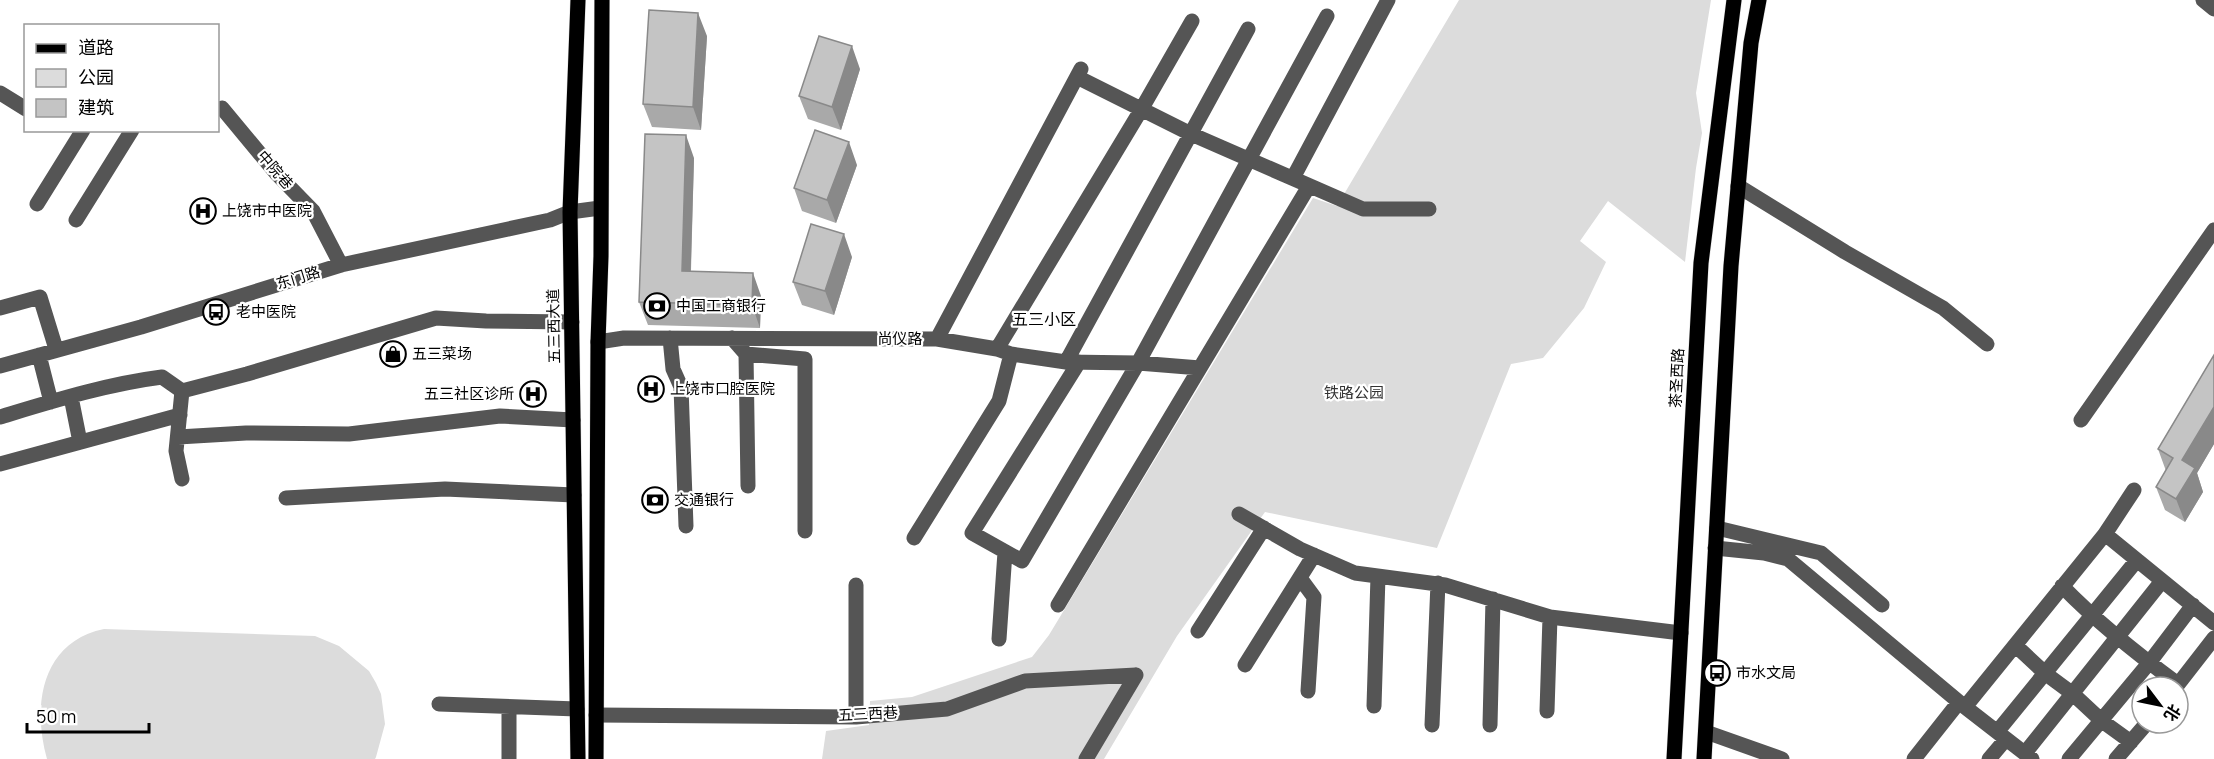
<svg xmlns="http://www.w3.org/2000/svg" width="2214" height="759" font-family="Manrope,'Noto Sans SC',sans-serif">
<rect width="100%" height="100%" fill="#fff"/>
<path fill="#dcdcdc" d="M1459 0H1711L1696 93 1702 133 1696 168 1685 262 1608 201 1580 241 1606 262 1584 308 1543 358 1511 364 1437 548 1265 512 1177 636 1104 759H822L826 731 869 725 870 701 912 697 1032 657 1049 635 1313 198 1337 206Z
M104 629 315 636 339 646 369 671 376 683 381 694 385 724 376 757 375 759H47C32 706 41 642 104 629Z"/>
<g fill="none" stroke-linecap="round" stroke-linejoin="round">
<g stroke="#dbdbdb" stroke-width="16">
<path id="major" d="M578 759 570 212 578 0
M596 759 598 342 601 256 602 0
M1674 759 1701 263 1734 0
M1704 759 1731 266 1751 43 1759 0"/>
</g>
<path stroke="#555" stroke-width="15" d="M2203 0 2214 9
M1077 77 1191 134 1363 209H1429
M0 93 26 109
M222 108 276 173 313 211 341 265
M1293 178 1388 0
M1738 186 1845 252 1943 308 1987 344
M37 204 83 130
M76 220 132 130
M0 308 40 297 56 349
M670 338 673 369 681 387 686 526
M732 338 746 354 805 359V531
M937 339 1081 69
M598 342 624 338 937 339 997 349 1011 354 1066 362 1138 363 1200 368
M997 349 1141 110 1192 21
M746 354 748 486
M39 355 51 402
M1066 362 1248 29
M1079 362 972 533 1022 561 1138 363 1327 16
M0 366 141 327 341 265 550 220 570 212 600 208
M71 397 80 442
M0 417C53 401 107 384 162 377L182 391 247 374 436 318 486 321 572 322
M2081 420 2214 230
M178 437 246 433 349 434 500 416 573 420
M0 464 180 415
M182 479 176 451 182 391
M286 498 445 489 574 495
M1239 514 1300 549 1355 573 1445 585 1550 617 1681 633
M1717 528 1821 553 1882 605
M2105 534 2134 490
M914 538 999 401 1011 354
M1715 548 1764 553 1788 559 1965 707 2032 759
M1300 578 1314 597 1308 691
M2062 586C2098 623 2137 654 2178 684
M1058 605 1309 186
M1198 631 1264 528
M999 639 1005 552
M2015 645 2046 674 2073 694 2102 721 2131 742
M1245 665 1314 555
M2176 687 2214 638
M439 704 577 709
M1374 706 1378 576
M1965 707 2105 534 2214 623
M1547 711 1550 617
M596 715 856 717 947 709 1025 681 1136 675
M856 717V585
M1432 725 1438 583
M1490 725 1493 599
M1706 732 1782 759
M1997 732 2137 560
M2025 753 2162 581
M509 759V707
M1086 759 1136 675
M1914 759 1959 702
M1989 759 2006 739
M2069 759 2149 663 2193 605
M2116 759 2147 723"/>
<use href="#major" stroke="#000" stroke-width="15"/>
</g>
<path fill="#a9a9a9" d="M707 36 701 130 652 127 643 104Z
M860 69 841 130 808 119 799 96Z
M694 158 691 271 761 296 760 328 648 325 639 302Z
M857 165 836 223 802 211 794 188Z
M852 257 834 315 802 305 793 282Z
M2214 355V444L2197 473 2203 492 2185 522 2165 510 2156 487 2166 471 2158 449Z"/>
<path fill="#898989" d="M698 13 707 36 701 130 693 107Z
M852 46 860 69 841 130 832 107Z
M686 135 694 158 690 294 682 271Z
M849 142 857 165 836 223 827 200Z
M844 234 852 257 834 315 825 291Z
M753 273 761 296 760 328 752 305Z
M2214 407V444L2197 473 2203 492 2185 522 2176 499 2182 460Z"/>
<path fill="#c4c4c4" stroke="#898989" stroke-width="1.5" d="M649 10 698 13 693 107 643 104Z
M819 36 852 46 832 107 799 96Z
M815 130 849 142 827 200 794 188Z
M645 134 686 135 682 271 753 273 752 305 639 302Z
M811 224 844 234 825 291 793 282Z
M2214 355V407L2182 460 2195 468 2176 499 2156 487 2173 458 2158 449Z"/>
<defs>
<g id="hospital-ring" transform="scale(1.35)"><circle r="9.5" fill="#fff" stroke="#000" stroke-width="1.5"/><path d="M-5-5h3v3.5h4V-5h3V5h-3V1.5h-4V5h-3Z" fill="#000"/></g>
<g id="bank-ring" transform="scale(1.35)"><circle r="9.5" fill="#fff" stroke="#000" stroke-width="1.5"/><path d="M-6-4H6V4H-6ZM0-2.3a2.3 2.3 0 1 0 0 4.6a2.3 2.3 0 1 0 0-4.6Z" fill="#000"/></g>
<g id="bus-ring" transform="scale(1.35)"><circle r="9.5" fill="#fff" stroke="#000" stroke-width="1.5"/><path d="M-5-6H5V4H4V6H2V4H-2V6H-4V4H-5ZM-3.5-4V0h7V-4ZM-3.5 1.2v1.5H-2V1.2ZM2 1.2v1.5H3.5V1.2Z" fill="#000"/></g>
<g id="shop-ring" transform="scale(1.35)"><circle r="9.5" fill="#fff" stroke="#000" stroke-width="1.5"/><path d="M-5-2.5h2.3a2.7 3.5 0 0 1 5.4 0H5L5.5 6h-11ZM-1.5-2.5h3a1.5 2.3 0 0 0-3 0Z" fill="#000"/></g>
</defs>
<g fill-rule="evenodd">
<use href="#hospital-ring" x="203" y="211"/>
<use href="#bank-ring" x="657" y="306"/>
<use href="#bus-ring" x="216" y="312"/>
<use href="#shop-ring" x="393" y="354"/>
<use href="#hospital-ring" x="651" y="389"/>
<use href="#hospital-ring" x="533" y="394"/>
<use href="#bank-ring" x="655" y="500"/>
<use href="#bus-ring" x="1717" y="673"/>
</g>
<g text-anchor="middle" stroke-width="4.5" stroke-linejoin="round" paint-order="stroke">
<g font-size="15" fill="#000" stroke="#fff">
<text transform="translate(275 170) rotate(49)" y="5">中院巷</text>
<text transform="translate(298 278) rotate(-17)" y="5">东门路</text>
<text transform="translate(554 326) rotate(-91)" y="5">五三西大道</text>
<text x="900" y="344">尚仪路</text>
<text transform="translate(1677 378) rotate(-87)" y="5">茶圣西路</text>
<text transform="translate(868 714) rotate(-3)" y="5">五三西巷</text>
</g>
<g font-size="15" fill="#000" stroke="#fff" text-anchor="start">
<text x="222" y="216">上饶市中医院</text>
<text x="676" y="311">中国工商银行</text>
<text x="236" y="317">老中医院</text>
<text x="412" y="359">五三菜场</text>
<text x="670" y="394">上饶市口腔医院</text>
<text x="514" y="399" text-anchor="end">五三社区诊所</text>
<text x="674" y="505">交通银行</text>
<text x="1736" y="678">市水文局</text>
</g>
<g font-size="15" fill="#333" stroke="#fff">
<text x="1354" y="398">铁路公园</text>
</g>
<g font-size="16" fill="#000" stroke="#fff">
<text x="1044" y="325">五三小区</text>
</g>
</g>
<rect x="24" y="24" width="195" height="108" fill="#ffffff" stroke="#999999" stroke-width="1.5"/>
<rect x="36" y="44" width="30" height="9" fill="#000000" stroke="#999999" stroke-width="1.5"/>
<text x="78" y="54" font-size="18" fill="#000000">道路</text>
<rect x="36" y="69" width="30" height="18" fill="#dcdcdc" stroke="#999999" stroke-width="1.5"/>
<text x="78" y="84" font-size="18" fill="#000000">公园</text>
<rect x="36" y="99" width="30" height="18" fill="#c4c4c4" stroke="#999999" stroke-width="1.5"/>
<text x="78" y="114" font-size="18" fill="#000000">建筑</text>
<g transform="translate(2160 705) rotate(122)"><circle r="28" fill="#ffffff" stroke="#999999" stroke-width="1.5"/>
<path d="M0-4.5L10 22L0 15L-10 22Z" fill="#000000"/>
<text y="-9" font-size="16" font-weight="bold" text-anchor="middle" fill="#000000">北</text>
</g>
<path d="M27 723v9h122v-9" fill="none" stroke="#000000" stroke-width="3"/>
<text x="36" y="723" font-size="18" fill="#000000" stroke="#ffffff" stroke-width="4.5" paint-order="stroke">50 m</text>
</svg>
